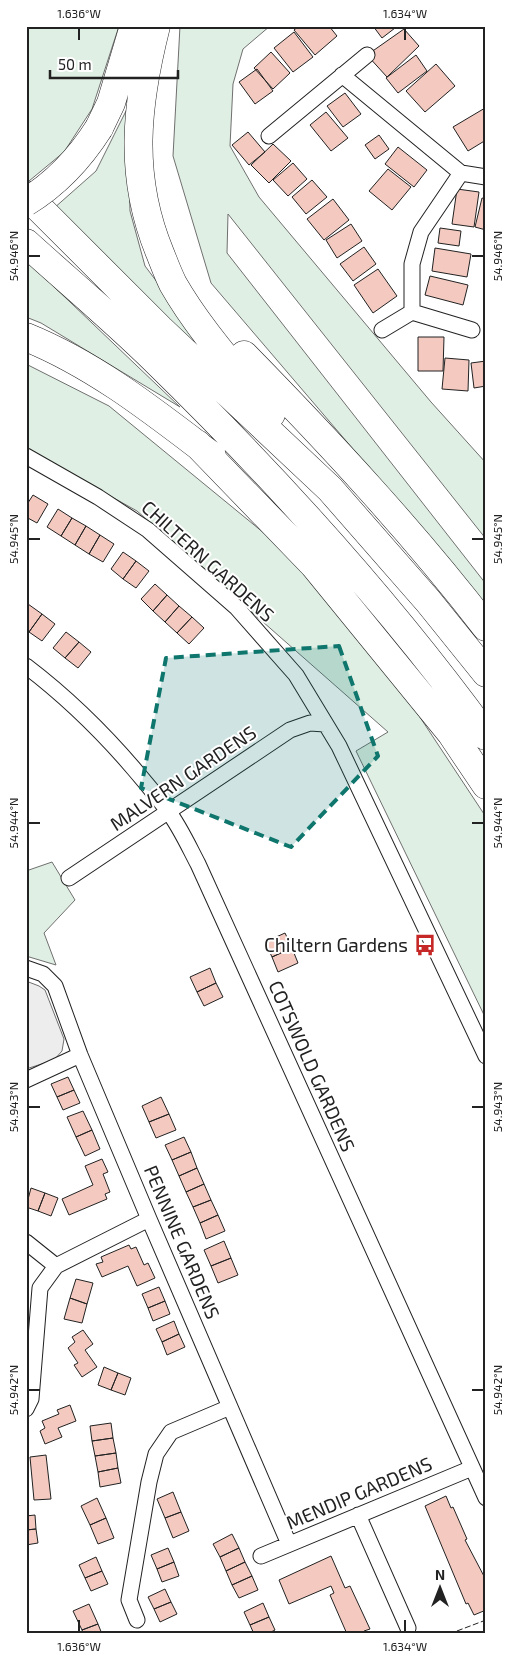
<svg xmlns="http://www.w3.org/2000/svg" width="512" height="1660" font-family="'Exo 2',sans-serif">
<rect width="100%" height="100%" fill="#fff"/>
<path fill="#e0efe3" stroke="#6f6f6f" d="M26 26H119L92 109 64 152 29 181 26 179Z
M180 26H270L243 49 233 84 230 146 259 197 431 402 486 463V539L228 214 227 253 486 584V600L483 601 211 283 173 156Z
M131 101 128 136 130 211 145 266 200 339 194 344 53 209 96 171Z
M26 260 180 407 41 323 26 317Z
M26 364 109 406 292 556 398 684 486 817V1019L356 751 388 732 137 511 26 449Z
M52 862 75 900 44 933 56 965 26 956V871Z"/>
<path fill="#ededed" stroke="#6f6f6f" d="M26 981 39 986 45 990 64 1039 62 1051 54 1060 26 1069Z"/>
<path fill="#f3c9c0" stroke="#222" d="M299 26H329L337 36 315 55 294 30Z
M373 26H393L395 28 382 38Z
M404 29 419 46 387 77 367 55Z
M294 32 313 57 293 72 274 48Z
M271 52 290 73 273 89 254 68Z
M416 55 427 71 398 93 386 78Z
M436 64 455 86 425 112 406 91Z
M257 69 273 91 255 104 239 82Z
M345 93 361 114 343 127 327 106Z
M485 108 486 140 468 151 453 127Z
M326 112 348 138 331 151 310 125Z
M248 132 265 152 249 165 232 145Z
M379 135 389 149 375 159 365 145Z
M273 144 291 161 269 183 251 165Z
M398 147 427 170 414 187 385 164Z
M293 163 307 179 288 196 273 180Z
M388 169 411 187 392 210 369 191Z
M312 180 327 197 306 214 292 197Z
M457 189 479 192 474 227 452 224Z
M482 198 486 199V230L475 227Z
M333 199 349 220 324 240 307 219Z
M351 224 362 241 337 258 326 240Z
M440 228 461 231 459 246 438 243Z
M364 247 376 264 353 281 340 264Z
M435 248 471 254 467 277 432 271Z
M378 269 397 296 373 313 354 285Z
M430 276 468 285 463 305 425 295Z
M418 337H444L443 371H418Z
M445 358 469 360 468 391 442 389Z
M486 361V386L474 388 471 363Z
M33 495 48 504 37 523 26 517V506Z
M58 509 72 518 61 536 47 527Z
M72 518 86 526 75 545 61 536Z
M86 526 100 535 89 554 75 545Z
M100 535 114 544 103 562 89 554Z
M123 552 136 561 123 579 111 569Z
M136 561 149 571 136 588 123 579Z
M155 584 167 595 153 611 141 599Z
M167 595 179 606 165 622 153 611Z
M28 604 42 614 29 632 26 630V607Z
M179 606 192 617 177 633 165 622Z
M42 614 55 624 42 641 29 632Z
M192 617 204 628 189 644 177 633Z
M66 632 79 642 65 658 53 648Z
M79 642 91 652 78 668 65 658Z
M285 933 292 948 272 957 265 942Z
M292 948 298 963 278 972 272 957Z
M210 968 216 983 197 992 190 977Z
M216 983 223 997 204 1006 197 992Z
M68 1077 74 1090 57 1097 51 1084Z
M74 1090 80 1103 63 1110 57 1097Z
M161 1097 169 1114 149 1122 142 1106Z
M83 1111 92 1130 76 1137 67 1117Z
M169 1114 176 1130 156 1138 149 1122Z
M92 1130 100 1149 85 1156 76 1137Z
M184 1137 191 1152 172 1160 165 1145Z
M191 1152 197 1168 179 1176 172 1160Z
M102 1159 108 1172 103 1174 110 1192 105 1194 107 1199 69 1215 62 1199 93 1185 85 1166Z
M197 1168 204 1184 186 1192 179 1176Z
M204 1184 211 1200 193 1207 186 1192Z
M31 1188 45 1193 38 1211 26 1207Z
M45 1193 58 1198 51 1216 38 1211Z
M211 1200 218 1215 200 1223 193 1207Z
M218 1215 225 1231 206 1239 200 1223Z
M224 1241 231 1258 211 1266 204 1250Z
M129 1245 131 1249 136 1247 144 1265 148 1263 155 1278 137 1286 128 1266 102 1277 96 1264 103 1262 101 1257Z
M231 1258 238 1275 218 1283 211 1266Z
M76 1279 93 1283 87 1304 70 1298Z
M159 1287 165 1301 148 1308 142 1294Z
M70 1298 87 1304 82 1323 64 1319Z
M165 1301 170 1314 153 1321 148 1308Z
M174 1321 179 1334 162 1342 156 1329Z
M83 1330 93 1344 85 1350 97 1367 82 1377 74 1365 78 1363 68 1348 75 1342 72 1337Z
M179 1334 185 1347 167 1355 162 1342Z
M104 1367 118 1373 111 1390 98 1385Z
M118 1373 131 1378 125 1395 111 1390Z
M70 1405 76 1421 58 1428 62 1437 45 1444 40 1431 45 1428 42 1421 59 1414 57 1410Z
M111 1423 113 1438 92 1441 90 1426Z
M113 1438 116 1453 95 1456 92 1441Z
M116 1453 118 1468 98 1472 95 1456Z
M46 1455 51 1499 34 1500 30 1457Z
M118 1468 121 1483 100 1487 98 1472Z
M173 1492 181 1512 165 1518 157 1499Z
M446 1496 451 1508 453 1507 467 1539 465 1540 486 1580V1610L474 1615 468 1603 466 1604 425 1506Z
M97 1498 106 1518 90 1525 81 1506Z
M181 1512 189 1531 173 1538 165 1518Z
M35 1515 36 1529 26 1530V1516Z
M106 1518 114 1538 98 1544 90 1525Z
M36 1529 38 1543 26 1545V1530Z
M232 1534 239 1548 220 1557 213 1544Z
M168 1548 174 1562 157 1569 151 1555Z
M239 1548 245 1562 226 1571 220 1557Z
M331 1556 345 1588 350 1586 370 1629 364 1631 366 1634H347L330 1595 334 1593 331 1586 289 1604 279 1580Z
M96 1557 102 1571 85 1578 79 1565Z
M174 1562 179 1576 162 1582 157 1569Z
M245 1562 252 1576 232 1585 226 1571Z
M102 1571 108 1584 91 1591 85 1578Z
M252 1576 258 1590 239 1598 232 1585Z
M165 1589 171 1602 154 1609 148 1597Z
M171 1602 177 1614 160 1622 154 1609Z
M263 1603 269 1617 250 1625 244 1612Z
M89 1604 98 1624 82 1630 73 1611Z
M269 1617 275 1630 267 1634H254L250 1625Z
M98 1624 102 1634H83L82 1630Z"/>
<g fill="none" stroke-linecap="round" stroke-linejoin="round">
<g stroke="#222" stroke-width="17">
<path id="street" d="M342 75 461 173 486 177
M269 136 367 55
M461 173 421 232 412 264V312L472 330
M382 330 412 312
M26 456 98 497 148 530 236 607 296 675 339 746 486 1056
M26 666C80 707 127 757 168 811 180 827 189 847 198 864L486 1498
M69 878 290 730 310 723 325 724
M26 968 43 974 55 986 80 1055 149 1219 289 1544
M26 1080 80 1055
M26 1242 56 1266
M26 1409 31 1399 40 1288 56 1266 149 1219
M358 1515 408 1628
M261 1556 472 1468
M137 1620 129 1600 149 1482 156 1454 171 1432 230 1407"/>
</g>
<g stroke="#222" stroke-width="29">
<path id="highway" d="M156 26C136 105 128 176 160 253 164 263 168 274 173 284 200 331 238 372 271 414
M99 128 111 103 134 26
M26 195 160 329 330 489 428 601 486 673
M26 243C68 281 112 318 153 358 273 475 387 600 486 736
M26 337C95 365 153 411 212 456
M244 355C329 442 412 531 486 627
M197 444 314 565 451 733 486 785"/>
</g>
<use href="#street" stroke="#fff" stroke-width="15"/>
<use href="#highway" stroke="#fff" stroke-width="28"/>
<g stroke="#222" stroke-width="29" stroke-linecap="butt">
<path id="highway-bridge" d="M26 202C57 183 80 158 99 128"/>
</g>
<use href="#highway-bridge" stroke="#fff" stroke-width="28"/>
<path stroke="#222" stroke-width="1" stroke-dasharray="6 2.5" stroke-linecap="butt" d="M449 1634 486 1620"/>
</g>
<path fill="#0f766e" fill-opacity="0.2" stroke="#0f766e" stroke-width="4" stroke-dasharray="10 6" stroke-linejoin="round" d="M339 646 378 756 291 847 141 788 166 658Z"/>
<path fill="none" stroke="#222" stroke-width="2" d="M79 28V40M405 28V40M28 256H40M472 256H484M28 539H40M472 539H484M28 823H40M472 823H484M28 1107H40M472 1107H484M28 1390H40M472 1390H484M79 1620V1632M405 1620V1632"/>
<defs>
<g id="bus-bare" transform="scale(1.725)"><path d="M-5-6H5V4H4V6H2V4H-2V6H-4V4H-5ZM-3.5-4V0h7V-4ZM-3.5 1.2v1.5H-2V1.2ZM2 1.2v1.5H3.5V1.2Z" fill="#c62828" stroke="#fff" stroke-width="2.5" paint-order="stroke"/></g>
</defs>
<g fill-rule="evenodd">
<use href="#bus-bare" x="425" y="945"/>
</g>
<g text-anchor="middle" stroke-width="4" stroke-linejoin="round" paint-order="stroke">
<g font-size="19" fill="#222" stroke="#fff">
<text transform="translate(208 561) rotate(42)" y="7">CHILTERN GARDENS</text>
<text transform="translate(183 778) rotate(-34)" y="7">MALVERN GARDENS</text>
<text transform="translate(312 1066) rotate(66)" y="7">COTSWOLD GARDENS</text>
<text transform="translate(182 1242) rotate(67)" y="7">PENNINE GARDENS</text>
<text transform="translate(359 1493) rotate(-23)" y="7">MENDIP GARDENS</text>
</g>
<g font-size="19" fill="#222" stroke="#fff" text-anchor="end">
<text x="408" y="952">Chiltern Gardens</text>
</g>
</g>
<rect width="512" height="1660" fill="none" stroke="#ffffff" stroke-width="55"/>
<g transform="translate(440 1588)" stroke="#ffffff" stroke-width="4" paint-order="stroke">
<path d="M0-4L9 19L0 12L-9 19Z" fill="#222222"/>
<text y="-8" font-size="14" font-weight="bold" text-anchor="middle" fill="#222222">N</text>
</g>
<path d="M50 70v8h128v-8" fill="none" stroke="#222222" stroke-width="2.5"/>
<text x="58" y="70" font-size="15" fill="#222222" stroke="#ffffff" stroke-width="4" paint-order="stroke">50 m</text>
<rect x="28" y="28" width="456" height="1604" fill="none" stroke="#222" stroke-width="2"/>
<g font-size="12" text-anchor="middle" fill="#222">
<text x="79" y="18">1.636°W</text>
<text x="405" y="18">1.634°W</text>
<text transform="translate(14 256) rotate(-90)" y="4">54.946°N</text>
<text transform="translate(498 256) rotate(-90)" y="4">54.946°N</text>
<text transform="translate(14 539) rotate(-90)" y="4">54.945°N</text>
<text transform="translate(498 539) rotate(-90)" y="4">54.945°N</text>
<text transform="translate(14 823) rotate(-90)" y="4">54.944°N</text>
<text transform="translate(498 823) rotate(-90)" y="4">54.944°N</text>
<text transform="translate(14 1107) rotate(-90)" y="4">54.943°N</text>
<text transform="translate(498 1107) rotate(-90)" y="4">54.943°N</text>
<text transform="translate(14 1390) rotate(-90)" y="4">54.942°N</text>
<text transform="translate(498 1390) rotate(-90)" y="4">54.942°N</text>
<text x="79" y="1651">1.636°W</text>
<text x="405" y="1651">1.634°W</text>
</g>
</svg>
